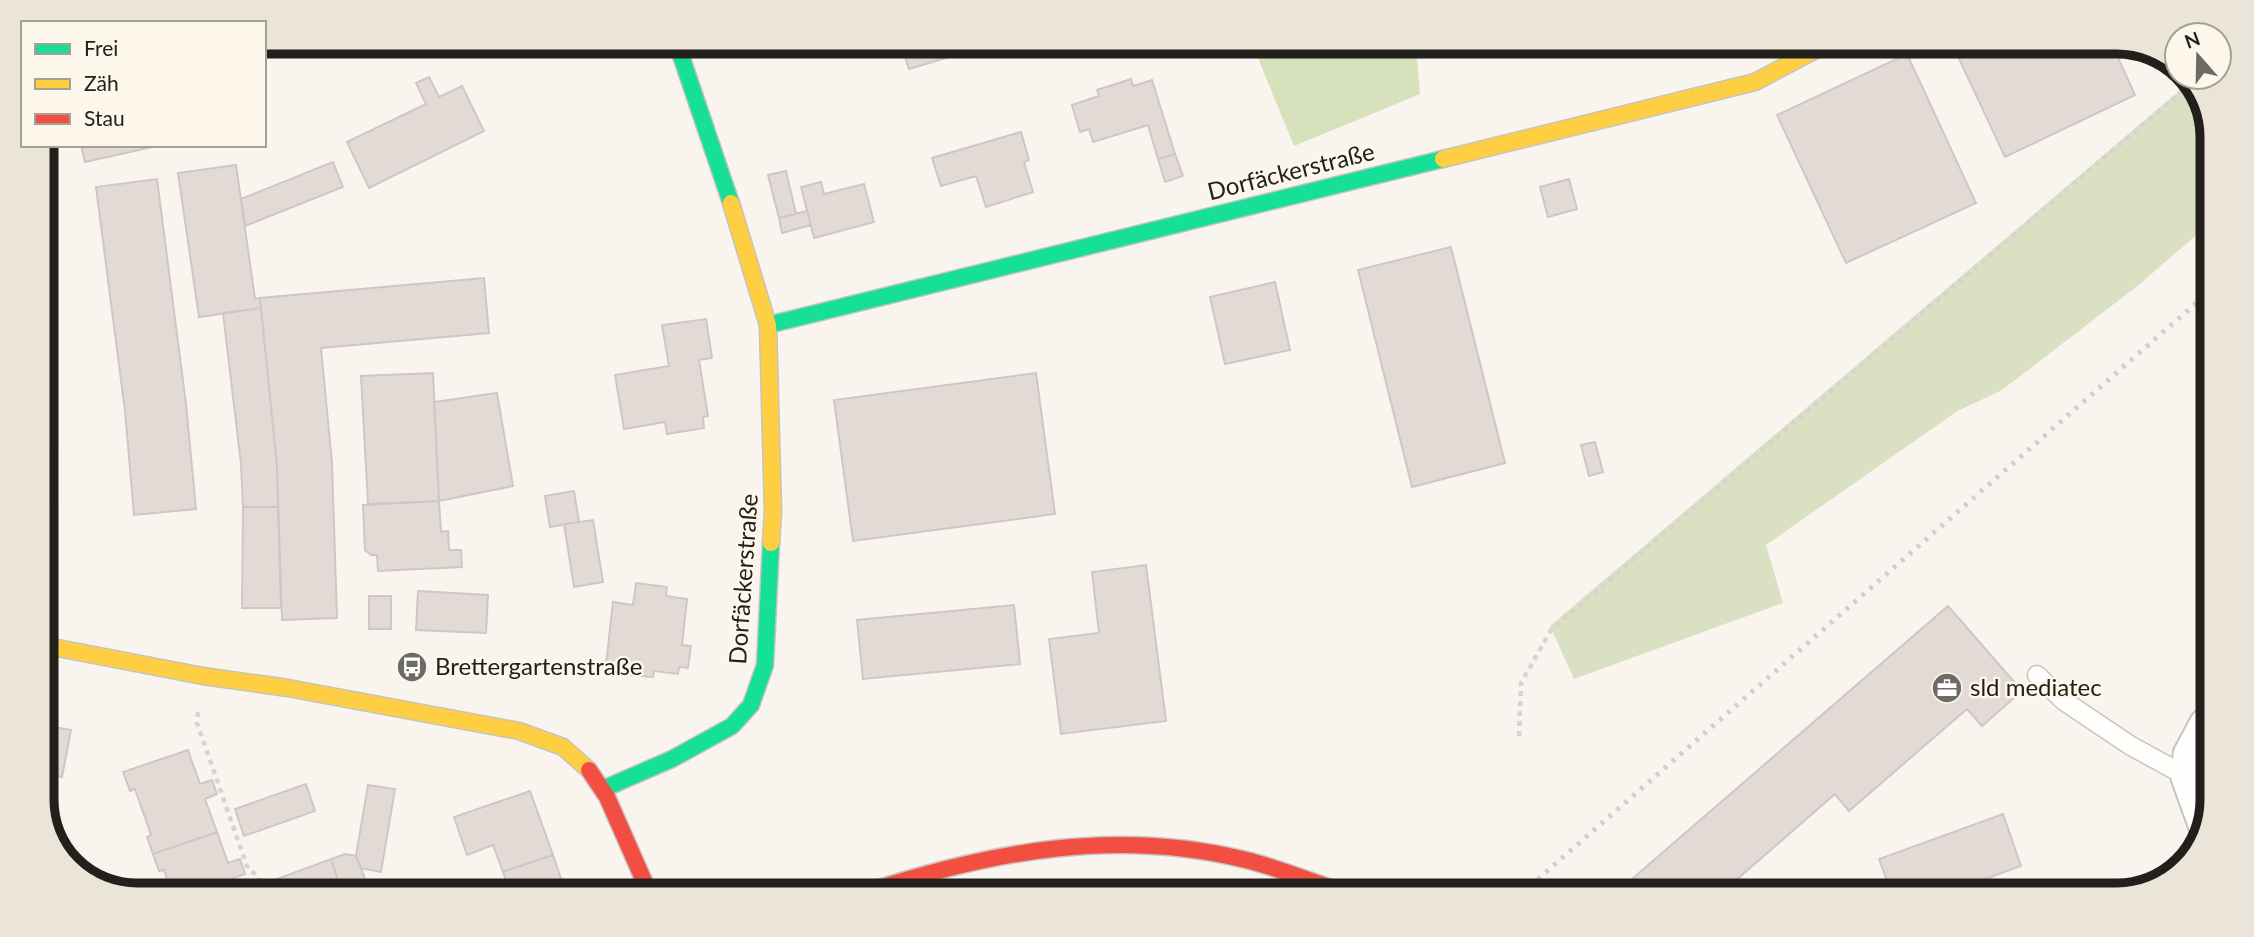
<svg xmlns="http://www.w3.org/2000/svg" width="2254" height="937" font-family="Lato,sans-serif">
<rect width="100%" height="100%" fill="#f9f5ee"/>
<path fill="#d9e1c2" d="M2193 82 2212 130 2211 222 2140 284 2002 390 1956 412 1766 545 1783 603 1574 679 1550 626 2179 91Z
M1153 886 1183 892 1028 891 1040 888Z"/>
<path fill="#d7e1bc" d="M1253 46H1416L1420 94 1294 146Z"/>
<path fill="#e4dad5" stroke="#ccc8c4" stroke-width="2" d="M901 45H986V46L909 69Z
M1954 48 2114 49 2135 95 2005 157Z
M1907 54 1976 203 1846 263 1777 115Z
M429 77 439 97 462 86 484 131 369 188 347 142 426 104 416 83Z
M1131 79 1133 86 1152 80 1175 154 1158 159 1148 125 1093 142 1089 129 1080 132 1072 105 1099 96 1097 90Z
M1021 132 1029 160 1024 162 1033 192 986 207 976 176 941 186 932 158Z
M81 145H161L85 162Z
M1175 154 1183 176 1165 182 1158 159Z
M333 162 343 187 245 226 241 199Z
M236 165 255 299 260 298 261 308 199 317 178 173Z
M786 171 796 214 779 218 768 175Z
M157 179 186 404 196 509 134 515 125 411 96 187Z
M1569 179 1577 209 1548 217 1540 187Z
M821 182 824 194 864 184 874 222 814 238 801 187Z
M807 211 811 225 782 233 779 218Z
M42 242H47L51 273 42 274Z
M1451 247 1505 463 1412 487 1358 270Z
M484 278 489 333 321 348 332 463 337 618 282 620 277 466 260 298Z
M1275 282 1290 350 1225 364 1210 297Z
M261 308 277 466 278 507H243L241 464 223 313Z
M706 319 712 358 699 360 708 416 703 417 704 428 667 434 665 422 624 429 615 375 669 366 662 325Z
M433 373 439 501 368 504 361 376Z
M1036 373 1055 514 853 541 834 400Z
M497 393 513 486 439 501 434 402Z
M1595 442 1603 472 1589 476 1581 445Z
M574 491 579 522 550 527 545 496Z
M439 501 441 532 448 531 449 550H461L462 567 378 571 377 555H371L365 550 363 505Z
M243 507H278L281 608H242Z
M593 520 603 582 574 587 564 524Z
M1146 565 1166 721 1061 734 1049 639 1099 633 1092 572Z
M636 583 667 587 666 596 687 599 682 645 691 646 688 668 679 667 678 674 654 671 653 677 627 675 628 668 606 665 613 602 633 605Z
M418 591 488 595 486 633 416 630Z
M369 596H391V629H369Z
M1014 605 1020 664 863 679 857 620Z
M1948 606 2022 691 1982 726 1967 709 1849 811 1835 794 1720 894 1633 893 1625 885Z
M42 725 71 730 62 777 42 773Z
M188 750 200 784 212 780 217 794 205 799 217 832 153 854 147 837 151 835 135 789 130 791 123 772Z
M306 784 315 811 244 836 235 809Z
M368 785 395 789 381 872 361 868 356 856Z
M530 791 553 855 503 872 493 845 467 855 454 817Z
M2003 814 2021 866 1944 894H1892L1879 859Z
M217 832 228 863 240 859 245 874 233 878 237 888H170L164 870 159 871 153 854Z
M345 854 356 856 369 889H341L331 859Z
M553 855 565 890 509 889 503 872Z
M331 859 341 889 268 888 266 883Z"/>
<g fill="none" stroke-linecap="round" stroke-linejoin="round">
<g stroke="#c7c4bf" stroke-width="21">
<path id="lane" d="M2037 675 2064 701 2131 746 2188 777"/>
</g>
<g stroke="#c7c4bf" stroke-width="37">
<path id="street" d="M2205 824 2188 777 2190 755 2206 725"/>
</g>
<g stroke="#c7c4bf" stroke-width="19">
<path id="fast" d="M677 44 731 203
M768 325 1443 159
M603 789 672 759 732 726 751 705 765 665 771 543"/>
</g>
<g stroke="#c7c4bf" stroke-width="19">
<path id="slow" d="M1443 159 1755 82 1819 48
M731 203 768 325 773 512 771 543
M42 645 203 676 288 688 519 731 563 747 589 770"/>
</g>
<g stroke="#c7c4bf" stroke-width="19">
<path id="jam" d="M589 770 607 797 648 890
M870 891C993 851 1118 828 1246 860 1279 868 1310 881 1342 892"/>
</g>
<path stroke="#d6d4d1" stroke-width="4.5" stroke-dasharray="5 5" stroke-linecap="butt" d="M198 712 197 723 248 869 258 876 262 888
M1519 736 1521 683 1551 630 2180 93 2195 85"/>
<use href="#lane" stroke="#fefefc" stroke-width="18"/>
<use href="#street" stroke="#fefefc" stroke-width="33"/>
<use href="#fast" stroke="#16e098" stroke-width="16"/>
<use href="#slow" stroke="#ffcf43" stroke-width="16"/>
<use href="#jam" stroke="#f24e42" stroke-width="16"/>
<path stroke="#cfcfcd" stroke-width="5" stroke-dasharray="3.5 7" stroke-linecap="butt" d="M1522 893 2210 291"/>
</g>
<defs>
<g id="bus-disc" transform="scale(1.575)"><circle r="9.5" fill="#6d6b65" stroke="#fdf6ea"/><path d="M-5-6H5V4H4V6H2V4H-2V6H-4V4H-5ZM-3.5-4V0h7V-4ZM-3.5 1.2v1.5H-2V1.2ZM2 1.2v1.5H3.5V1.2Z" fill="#fff"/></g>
<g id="office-disc" transform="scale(1.575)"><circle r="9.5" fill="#6d6b65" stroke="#fdf6ea"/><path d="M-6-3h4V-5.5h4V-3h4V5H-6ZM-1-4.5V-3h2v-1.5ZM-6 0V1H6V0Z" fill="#fff"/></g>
</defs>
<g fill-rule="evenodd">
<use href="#bus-disc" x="412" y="667"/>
<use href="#office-disc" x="1947" y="688"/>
</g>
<g text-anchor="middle" stroke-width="5" stroke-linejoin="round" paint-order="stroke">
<g font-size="24" fill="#22201b" stroke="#fdf6ea">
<text transform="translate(1291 172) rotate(-14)" y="8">Dorfäckerstraße</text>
<text transform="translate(744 579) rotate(-86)" y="8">Dorfäckerstraße</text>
</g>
<g font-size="24" fill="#22201b" stroke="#fdf6ea" text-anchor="start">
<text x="435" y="675">Brettergartenstraße</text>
<text x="1970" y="696">sld mediatec</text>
</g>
</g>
<path d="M0 0H2254V937H0ZM137 54H2117A83 83 0 0 1 2200 137V800A83 83 0 0 1 2117 883H137A83 83 0 0 1 54 800V137A83 83 0 0 1 137 54Z" fill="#ebe5d9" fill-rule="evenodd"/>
<path fill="none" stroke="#22201b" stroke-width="9" d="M137 54H2117A83 83 0 0 1 2200 137V800A83 83 0 0 1 2117 883H137A83 83 0 0 1 54 800V137A83 83 0 0 1 137 54Z"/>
<rect x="21" y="21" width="245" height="126" fill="#fdf6ea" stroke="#a5a097" stroke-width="2"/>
<rect x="35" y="44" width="35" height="10" fill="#16e098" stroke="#a5a097" stroke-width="2"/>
<text x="84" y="56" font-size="21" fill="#22201b">Frei</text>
<rect x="35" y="79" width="35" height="10" fill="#ffcf43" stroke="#a5a097" stroke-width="2"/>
<text x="84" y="91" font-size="21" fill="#22201b">Zäh</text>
<rect x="35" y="114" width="35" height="10" fill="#f24e42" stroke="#a5a097" stroke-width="2"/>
<text x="84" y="126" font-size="21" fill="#22201b">Stau</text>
<g transform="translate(2198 56) rotate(340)"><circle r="33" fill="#fdf6ea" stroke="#a5a097" stroke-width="2"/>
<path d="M0-5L12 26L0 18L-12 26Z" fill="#6d6b65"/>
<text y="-10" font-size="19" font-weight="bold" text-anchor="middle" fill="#22201b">N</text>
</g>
</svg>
